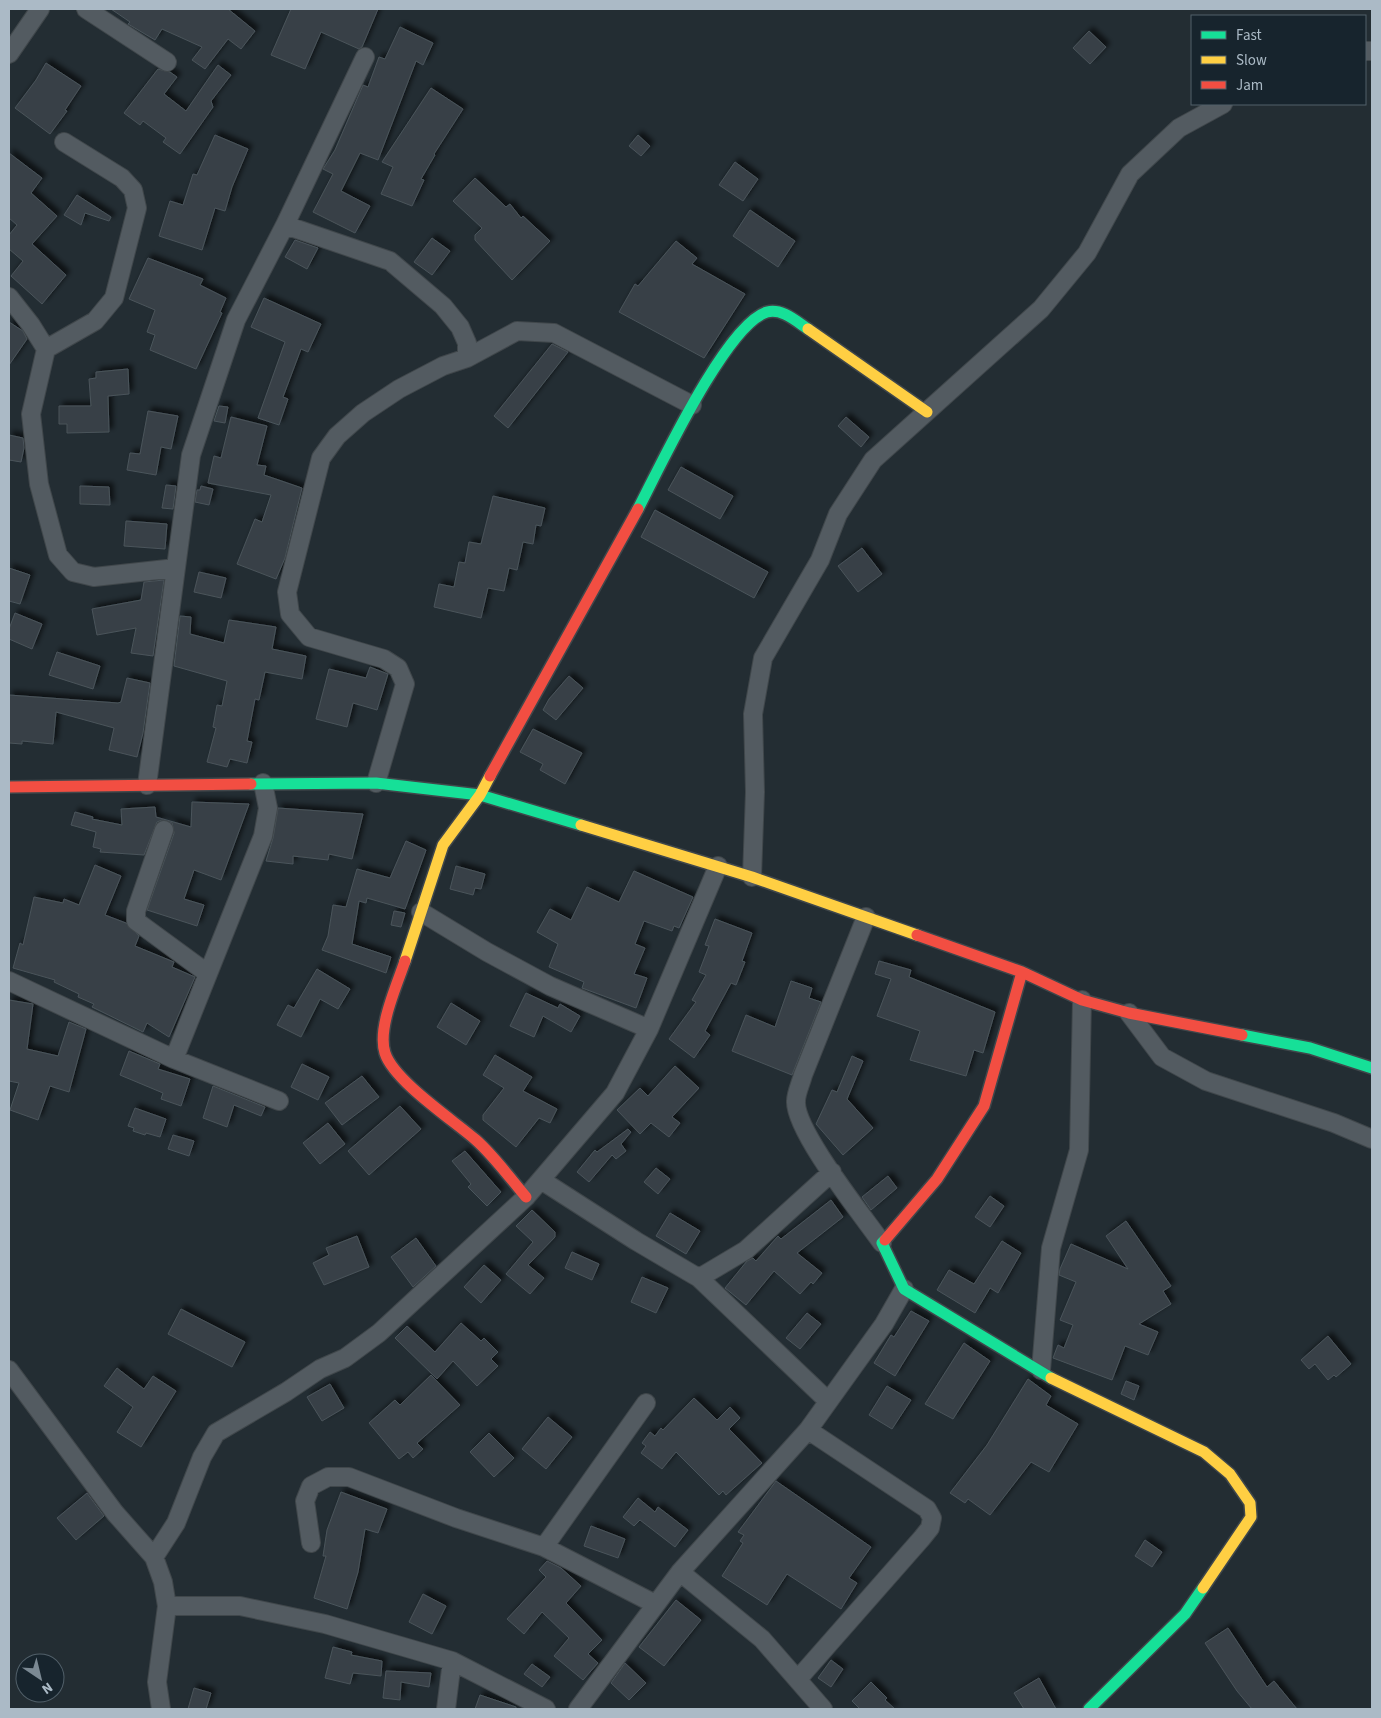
<svg xmlns="http://www.w3.org/2000/svg" width="1381" height="1718" font-family="'Source Sans 3',sans-serif">
<defs>
<filter id="shadow"><feDropShadow dx="4" dy="-4" stdDeviation="2.5" flood-color="#0009"/></filter>
</defs>
<rect width="100%" height="100%" fill="#232d33"/>
<path fill="#394146" stroke="#4a545b" filter="url(#shadow)" d="M111 9H228L255 31 241 49 228 39 205 69 192 60 202 47 162 29 155 40 128 24 130 22Z
M291 9H378L362 47 359 49 321 32 305 69 271 55Z
M400 27 433 43 423 65 416 61 378 160 360 153 341 191 370 206 355 233 313 212 333 174 323 169 335 150 363 85 368 87 379 57 385 59Z
M1089 31 1106 47 1090 64 1073 48Z
M46 63 81 86 65 110 67 111 50 134 15 108 36 80Z
M218 65 231 75 211 101 213 107 180 154 163 142 166 138 143 121 140 125 124 113 158 69 170 72 177 77 164 94 186 111Z
M431 88 463 109 434 154 435 155 421 179 424 180 412 206 381 194 393 167 382 162Z
M215 135 248 149 232 187 225 211 215 208 202 250 159 236 170 201 183 205 193 174 197 175Z
M638 135 650 146 641 156 629 146Z
M9 153 42 178 31 193 57 216 32 244 66 275 42 304 11 276 23 261 9 249V235L17 225 9 218Z
M735 162 758 179 743 201 719 185Z
M475 178 506 207 510 204 521 218 523 216 550 241 512 280 475 240V235L482 228 453 201Z
M77 195 111 217 109 221 85 213 81 225 64 215Z
M750 210 795 241 778 267 733 236Z
M432 238 450 251 432 275 414 262Z
M295 240 318 248 307 269 285 257Z
M676 241 697 258 692 264 745 294 704 358 619 312 635 284 638 286Z
M148 258 203 279 200 285 226 298 220 312 222 313 196 369 150 350 155 335 147 332 155 310 129 299Z
M264 298 321 324 308 352 301 349 283 397 288 399 279 425 258 418 285 342 251 327Z
M9 322 23 331 27 339 9 365Z
M552 344 568 352 508 428 494 416Z
M128 369 129 394 108 396 109 432 67 433V424H59V406H91L89 379 96 378V372Z
M219 406 228 407 225 423 214 421Z
M148 411 178 416 171 449 161 447 156 475 127 470 130 453 140 454Z
M231 417 267 426 257 465 266 466 264 475 302 488 285 558 276 579 237 564 255 519 262 522 271 495 208 483 214 456 221 458Z
M846 417 869 437 861 447 838 426Z
M9 435 23 438 24 448 21 462 9 460Z
M681 467 733 496 720 519 668 490Z
M166 485 176 486 173 509 162 508Z
M80 486 109 487 110 505 80 504Z
M201 486 213 489 209 505 195 502 197 490H200Z
M493 496 545 508 541 526 536 525 533 544 523 542 517 570 509 568 504 591 488 588 481 618 434 607 439 584 454 587 459 562 465 563 469 542 481 544Z
M655 510 768 572 754 598 641 537Z
M126 521 167 524 165 549 124 546Z
M862 548 882 574 858 592 838 566Z
M9 568 30 575 20 604 9 601Z
M199 572 226 578 221 598 194 592Z
M164 580 153 656 131 653 136 628 97 635 92 609 141 600 144 582Z
M15 613 42 624 32 649 9 639V629Z
M180 616 191 617 190 634 224 643 229 620 276 627 272 649 306 656 302 679 265 672 259 700 255 699 247 741 252 742 247 763 230 759 227 767 207 762 216 728 213 727 217 705 222 706 227 681 174 666Z
M57 652 100 666 93 689 49 675Z
M370 667 388 674 377 710 353 703 347 727 316 719 329 669 366 678Z
M569 676 583 688 556 720 543 710 549 699Z
M127 678 150 683 143 733 137 757 109 750 114 728 56 712 53 744 22 741V744L9 743V695L118 703 121 702Z
M533 729 582 753 565 784 540 770 543 764 520 752Z
M192 802 249 804 221 880 194 870 184 899 204 905 197 926 147 910 174 833 172 823 162 820 157 822 144 855 100 852 101 849 93 847 96 832 71 825 75 812 93 817 92 819 122 825 121 809 155 807 156 817 191 827Z
M278 808 363 814 352 859 329 854 328 860 293 856V864L266 861 273 838Z
M406 841 426 850 405 909 367 898 366 903 359 901 352 944 391 957 386 973 322 950 328 936 333 905 346 907 357 869 390 878Z
M95 865 121 876 105 915 126 923 139 936 135 946 174 962 172 967 195 977 169 1037 147 1023 143 1032 92 1007 94 1004 78 997 79 994 54 982 55 980 13 968 20 943 23 945 34 897 63 903 64 899 79 905Z
M456 866 485 874 481 889 475 888 473 895 450 889Z
M634 871 693 897 679 928 674 926 672 931 644 921 635 944 645 948 634 974 647 978 636 1008 582 988 584 982 549 967 558 944 537 932 550 909 571 920 587 887 619 902Z
M394 911 405 913 401 927 391 925Z
M715 919 752 933 742 961 745 962 736 985 731 983 705 1031 710 1035 694 1058 669 1039 696 1002 692 1000 706 975 699 972 709 946 705 945Z
M879 961 911 970 909 977 995 1012 983 1053 974 1050 966 1076 910 1060 920 1031 877 1016 891 979 875 974Z
M317 969 350 989 338 1009 320 999 301 1037 277 1025 288 1005 294 1008Z
M791 981 812 988 809 998 821 1002 792 1075 732 1051 746 1015 775 1027Z
M526 993 558 1008 560 1004 580 1016 571 1032 543 1016 534 1037 510 1026Z
M9 1000 33 1004 27 1049 58 1056 69 1022 86 1029 69 1092 50 1086 38 1120 10 1110 19 1083 9 1081Z
M451 1003 480 1021 466 1045 437 1027Z
M129 1051 160 1064 158 1069 190 1079 181 1106 161 1099 163 1093 120 1075Z
M495 1055 532 1077 523 1091 557 1109 550 1123 539 1118 516 1147 483 1120V1115L504 1088 483 1075Z
M852 1056 863 1061 847 1099 873 1128 843 1155 816 1124 832 1090 837 1092Z
M302 1064 329 1077 318 1100 291 1087Z
M675 1066 699 1088 672 1117 680 1123 669 1137 651 1123 640 1134 617 1110 640 1088 648 1096Z
M362 1076 379 1097 342 1125 325 1103Z
M213 1086 265 1107 261 1116 234 1105 227 1127 203 1118Z
M400 1106 421 1129 369 1175 348 1151Z
M135 1108 166 1119 160 1137 146 1133 145 1135 133 1131 134 1128 128 1126Z
M328 1123 345 1144 320 1164 303 1143Z
M628 1129 631 1132 621 1144 626 1151 616 1159 612 1155 589 1182 577 1172 595 1150 597 1152Z
M173 1135 194 1141 189 1156 168 1149Z
M465 1151 501 1192 487 1206 468 1187 471 1184 452 1161Z
M656 1168 670 1179 658 1194 644 1182Z
M888 1176 897 1188 871 1210 862 1197Z
M990 1196 1004 1206 990 1227 975 1217Z
M831 1200 843 1217 797 1253 822 1273 813 1284 811 1282 800 1294 774 1271 746 1305 725 1288 747 1261 753 1258 756 1261 778 1236 781 1239Z
M532 1210 555 1232V1237L528 1265 544 1278 530 1294 506 1274 533 1242 516 1226Z
M670 1213 700 1231 686 1254 656 1236Z
M1126 1221 1171 1286 1163 1291 1171 1304 1139 1324 1158 1332 1148 1355 1125 1346 1112 1380 1053 1358 1058 1345 1064 1348 1073 1325 1060 1320 1076 1282 1059 1275 1060 1269 1071 1244 1128 1269 1106 1236Z
M357 1236 369 1267 324 1285 313 1263 329 1255 326 1248Z
M416 1238 436 1266 413 1287 391 1257Z
M1002 1241 1021 1253 998 1293 990 1288 975 1313 937 1290 949 1270 974 1284Z
M572 1252 599 1264 592 1280 565 1268Z
M484 1265 501 1280 481 1303 464 1287Z
M642 1277 668 1288 656 1313 631 1302Z
M181 1309 245 1342 232 1367 168 1334Z
M911 1311 929 1321 895 1376 874 1363 891 1335 894 1337Z
M807 1313 821 1324 800 1349 786 1338Z
M461 1323 481 1341 484 1338 498 1352 491 1359 498 1366 477 1386 453 1361 437 1379 395 1338 407 1326 435 1352Z
M1328 1336 1351 1364 1336 1377 1334 1375 1328 1380 1315 1364 1309 1369 1301 1360Z
M964 1343 990 1361 953 1419 925 1404Z
M117 1368 144 1389 153 1376 176 1391 141 1447 117 1432 133 1407 104 1386Z
M431 1375 460 1405 417 1443 423 1449 413 1458 408 1452 399 1459 369 1423 395 1400 400 1405Z
M1028 1379 1051 1396 1046 1405 1078 1424 1049 1472 1031 1462 990 1515 968 1499 965 1503 950 1493 987 1445Z
M1126 1381 1139 1386 1134 1400 1121 1394Z
M330 1384 344 1408 322 1421 307 1397Z
M887 1386 911 1400 892 1429 869 1415Z
M694 1398 717 1420 730 1407 740 1418 729 1429 762 1463 726 1495 723 1491 719 1495 676 1452 662 1469 641 1453 646 1446 642 1443 650 1432 655 1436 661 1428 663 1430Z
M548 1417 572 1437 546 1469 522 1449Z
M489 1433 514 1458 494 1477 470 1452Z
M776 1481 871 1547 849 1578 857 1583 841 1609 787 1574 767 1605 722 1576 743 1543 740 1541 744 1535 738 1532Z
M341 1492 387 1509 378 1533 365 1529 358 1572 347 1609 314 1598 326 1556H323L327 1530Z
M87 1493 104 1516 76 1540 57 1518Z
M638 1498 655 1512 658 1507 688 1530 675 1547 640 1520 634 1526 623 1517Z
M591 1526 625 1539 618 1558 584 1546Z
M1145 1540 1162 1552 1152 1567 1135 1556Z
M547 1561 561 1568 581 1586 566 1603 602 1640 588 1654 598 1663 583 1680 554 1656 569 1638 542 1612 524 1634 507 1619 546 1577 539 1570Z
M423 1594 446 1606 432 1634 409 1622Z
M676 1600 701 1620 664 1666 639 1647Z
M1228 1628 1267 1687 1274 1681 1297 1709H1252L1237 1691 1205 1643Z
M333 1647 352 1652 351 1655 382 1661 381 1676 353 1673 350 1684 325 1678Z
M831 1660 843 1669 831 1687 818 1678Z
M625 1663 646 1683 629 1700 611 1683Z
M532 1664 550 1677 542 1687 524 1674Z
M386 1671 431 1673 429 1687 401 1682 400 1700 383 1698Z
M1039 1678 1056 1709H1024L1014 1693Z
M871 1682 887 1698 885 1700 895 1709H860L852 1701Z
M194 1688 211 1693 206 1709H188Z
M480 1695 516 1707V1709H475Z"/>
<g fill="none" stroke-linecap="round" stroke-linejoin="round">
<g stroke="#40474b" stroke-width="20">
<path id="street" d="M86 9 167 62
M1365 51H1372
M9 54 40 9
M285 225 390 261 443 306 460 327 467 343V358
M9 297 31 325 46 349 31 414 39 484 58 555 73 572 94 577 176 568
M46 349 95 321 114 298 137 208 133 190 122 178 64 142
M376 783 405 684 398 668 384 659 309 637 290 614 287 592 321 458 337 436 363 413 399 389 443 366 467 358 517 331 554 333 692 405
M147 785 191 455 236 320 285 225 365 57
M164 830 136 911V921L207 973
M752 877 755 792 753 714 763 658 820 560 838 514 873 460 1041 309 1087 253 1130 174 1179 128 1223 104
M421 912 487 952 550 986 649 1029
M866 917 803 1075C801 1083 796 1093 796 1101 794 1130 863 1216 882 1243
M9 981 174 1059 279 1101
M1129 1013 1162 1057 1206 1081 1334 1123 1372 1139
M174 1059 263 836 268 808 263 783
M541 1180 636 1241 699 1278 828 1401
M699 1278 746 1250 832 1172
M9 1370 115 1513 154 1557 163 1582 167 1606 157 1682 161 1709
M1041 1370 1051 1248 1079 1150 1082 1000
M311 1543 305 1501 311 1486 328 1477H349L456 1518 544 1547 655 1604
M544 1547 646 1403
M154 1557 176 1523 202 1457 216 1433 286 1392 320 1369 345 1358 379 1333 526 1197 615 1093 649 1029 718 866
M680 1572 762 1639 823 1709
M167 1606H240L325 1624 452 1661 546 1709
M798 1679 922 1538 930 1528 932 1518 927 1509 808 1430
M446 1709 452 1661
M578 1709 680 1572 808 1430 884 1324 904 1289"/>
</g>
<g stroke="#40474b" stroke-width="14">
<path id="fast" d="M638 509C659 469 726 324 767 312 782 308 796 321 808 329
M251 784 376 783 480 795 581 825
M1242 1035 1310 1048 1372 1068
M885 1240 882 1243 904 1289 1051 1378
M1089 1709 1185 1614 1203 1588"/>
</g>
<g stroke="#40474b" stroke-width="14">
<path id="slow" d="M808 329 927 412
M581 825 752 877 917 935
M405 961 443 845 480 795 490 776
M1051 1378 1204 1452 1230 1474 1250 1503 1251 1517 1203 1588"/>
</g>
<g stroke="#40474b" stroke-width="14">
<path id="jam" d="M490 776 638 509
M9 787 251 784
M917 935 1022 972 1082 1000 1129 1013 1242 1035
M405 961C397 985 377 1028 385 1053 394 1081 453 1120 476 1140 494 1156 510 1178 526 1197
M885 1240 937 1179 984 1106 1022 972"/>
</g>
<use href="#street" stroke="#535b61" stroke-width="18"/>
<use href="#fast" stroke="#16e098" stroke-width="11"/>
<use href="#slow" stroke="#ffcf43" stroke-width="11"/>
<use href="#jam" stroke="#f24e42" stroke-width="11"/>
</g>
<rect width="1381" height="1718" fill="none" stroke="#abbac6" stroke-width="20"/>
<rect x="1191" y="15" width="175" height="90" fill="#17242d" stroke="#52606a"/>
<rect x="1201" y="31" width="25" height="8" fill="#16e098" stroke="#52606a"/>
<text x="1236" y="40" font-size="15" fill="#abbac6">Fast</text>
<rect x="1201" y="56" width="25" height="8" fill="#ffcf43" stroke="#52606a"/>
<text x="1236" y="65" font-size="15" fill="#abbac6">Slow</text>
<rect x="1201" y="81" width="25" height="8" fill="#f24e42" stroke="#52606a"/>
<text x="1236" y="90" font-size="15" fill="#abbac6">Jam</text>
<g transform="translate(40 1678) rotate(145)"><circle r="24" fill="#17242d" stroke="#52606a"/>
<path d="M0-4L9 19L0 12L-9 19Z" fill="#7b8993"/>
<text y="-8" font-size="14" font-weight="bold" text-anchor="middle" fill="#abbac6">N</text>
</g>
</svg>
